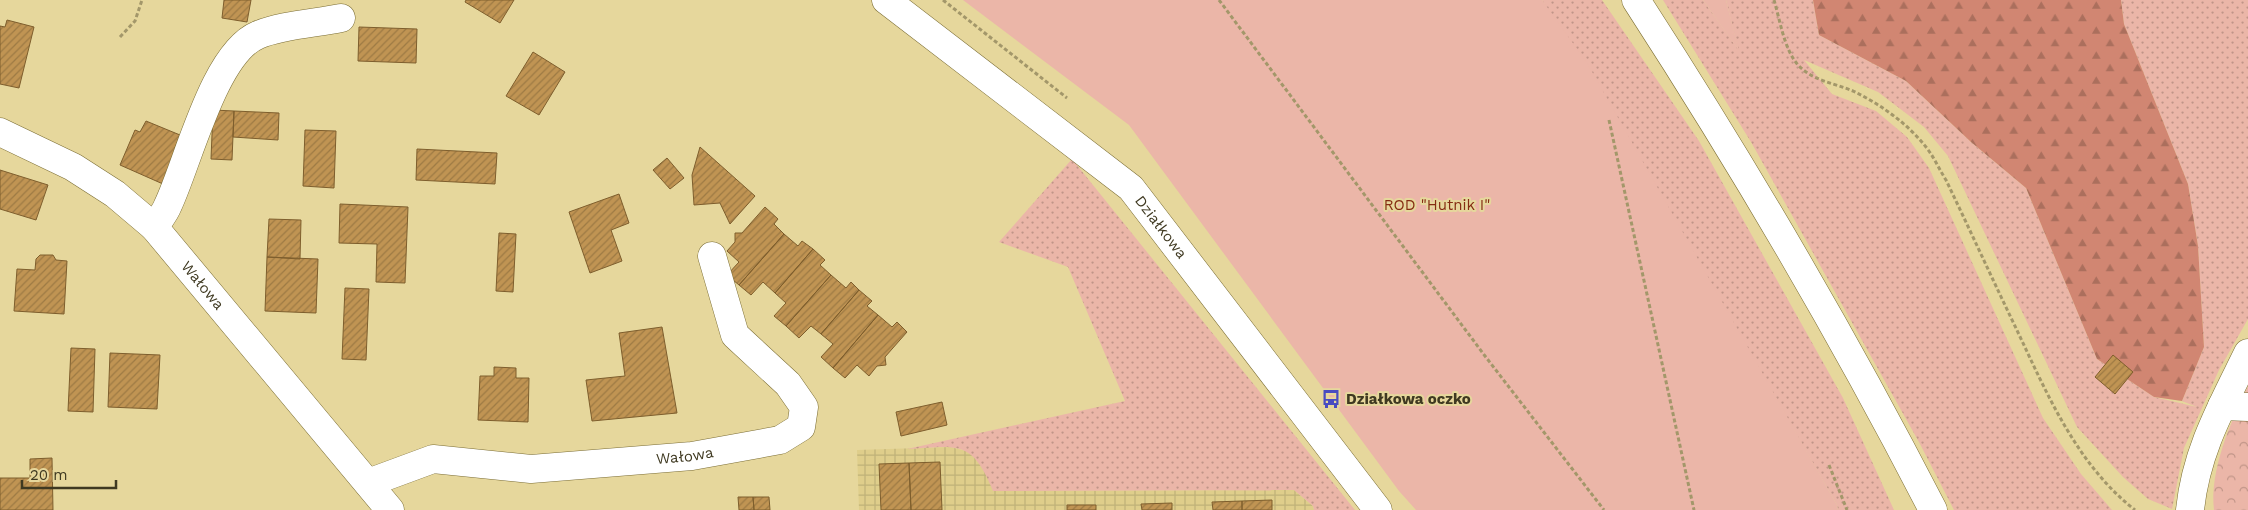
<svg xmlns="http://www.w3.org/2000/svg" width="2248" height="510" font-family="'Work Sans',sans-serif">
<defs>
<pattern id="industrial-grid" width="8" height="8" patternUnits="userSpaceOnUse" patternTransform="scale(1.25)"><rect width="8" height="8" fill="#dfce8b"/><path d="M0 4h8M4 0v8" fill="none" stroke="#c0b278"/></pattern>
<pattern id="grass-dots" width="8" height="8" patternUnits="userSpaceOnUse" patternTransform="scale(1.25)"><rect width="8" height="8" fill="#ebb6a8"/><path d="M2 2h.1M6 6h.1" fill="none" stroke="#c09588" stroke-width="1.8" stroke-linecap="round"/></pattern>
<pattern id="forest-firs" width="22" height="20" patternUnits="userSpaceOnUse" patternTransform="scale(1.25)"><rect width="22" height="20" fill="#d18672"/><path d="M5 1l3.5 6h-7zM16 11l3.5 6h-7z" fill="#ab6f5d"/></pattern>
<pattern id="park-crowns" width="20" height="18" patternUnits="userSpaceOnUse" patternTransform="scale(1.25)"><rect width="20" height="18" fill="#ebb6a8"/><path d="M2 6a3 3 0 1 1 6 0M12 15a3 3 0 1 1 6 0" fill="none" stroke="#c09588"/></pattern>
<pattern id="building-hatch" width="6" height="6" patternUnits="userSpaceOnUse" patternTransform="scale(1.25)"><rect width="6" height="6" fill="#c09453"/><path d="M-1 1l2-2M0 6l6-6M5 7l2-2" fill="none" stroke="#9d7a44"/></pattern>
</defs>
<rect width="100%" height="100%" fill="#e6d79c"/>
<path fill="url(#industrial-grid)" d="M950 447 971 452 984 469 994 491 1294 490 1313 506 1314 510H859L857 450Z"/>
<path fill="url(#grass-dots)" d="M1542 0H1602L1699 141 1843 398 1894 510H1838L1837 505 1774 395Z
M1663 0H1703L1738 49 1726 0H1813L1819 35 1906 81 1971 142 2026 188 2097 359 2154 397 2197 407 2182 401 2204 347 2198 246 2188 184 2124 24 2121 0H2248V319L2219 370 2184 448 2172 509 2148 499 2123 477 2077 427 1948 156 1924 127 1878 92 1804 60 1832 94 1876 111 1907 137 1929 168 2043 418 2081 474 2112 510H1954L1920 444 1751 142Z
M1072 159 1355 510H1314L1313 506 1294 490 993 491C972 439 958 446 907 449L1125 401 1068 267 999 242Z"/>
<path fill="url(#forest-firs)" d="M1813 0H2121L2124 24 2188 184 2198 246 2204 347 2182 401 2154 397 2097 359 2026 188 1971 142 1906 81 1819 35Z"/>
<path fill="url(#park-crowns)" d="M2248 386V510H2214C2209 471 2231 421 2248 386Z"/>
<path fill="#ebb6a8" d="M963 0H1542L1587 63 1837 505 1838 510H1416L1399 491 1129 125Z
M1703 0H1726L1739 51Z"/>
<path fill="url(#building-hatch)" stroke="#7e5e2d" d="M224 0H251L247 22 222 18Z
M466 0H514L500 23 465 2Z
M7 20 34 27 19 88 0 84V26L5 27Z
M359 27 417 29 416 63 358 61Z
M533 52 565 72 539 115 506 96Z
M213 110 234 111 232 160 211 159Z
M234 111 279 113 278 140 233 137Z
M146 121 180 135 175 148 178 149 163 184 120 165 135 130 140 132Z
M305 130 336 131 334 188 303 186Z
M700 147 755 196 730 224 720 203 694 205 692 175Z
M417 149 497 153 495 184 416 180Z
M667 158 684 178 670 189 653 170Z
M0 170 48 185 36 220 0 209Z
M619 194 629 223 611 230 622 261 590 273 569 212Z
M340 204 408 207 405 283 376 282 377 244 339 243Z
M765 207 778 219 774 224 784 234 739 285 727 275 739 262 727 251 735 242V233H742Z
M269 219 301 220 300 259 267 257Z
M499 233 516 234 513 292 496 291Z
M784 234 798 246 802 241 813 249 775 293 763 282 751 295 739 285Z
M813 249 825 260 820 265 831 275 786 326 774 316 786 303 775 293Z
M40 255H53L56 260 67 261 64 314 14 311 17 269 35 270 36 259Z
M267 257 318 259 316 313 265 311Z
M831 275 846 288 851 282 859 290 821 334 811 326 799 338 786 326Z
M345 288 369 289 366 360 342 359Z
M859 290 872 301 867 306 878 315 833 368 821 357 833 344 821 334Z
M878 315 892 327 897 322 907 332 885 357 886 365 877 366 869 376 857 365 845 378 833 368Z
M662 327 677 413 592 421 586 380 625 376 619 333Z
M71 348 95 349 93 412 68 411Z
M110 353 160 355 157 409 108 407Z
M2113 355 2133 372 2115 394 2095 377Z
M494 367 516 368V378H529L528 422 478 420 480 376H494Z
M942 402 947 425 901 436 896 412Z
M52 458 53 510H0V478H30V459Z
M940 462 942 510H911L909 463Z
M909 463 911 510H881L879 464Z
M738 497H753L754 510H739Z
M753 497H769L770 510H754Z
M1272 500V510H1242V501Z
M1242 501V510H1213L1212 502Z
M1172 503V510H1142L1141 504Z
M1067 505H1096V510H1067Z"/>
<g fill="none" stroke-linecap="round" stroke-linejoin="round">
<g stroke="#7b6d34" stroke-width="29">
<g id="minor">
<path id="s1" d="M886 0 1131 188 1378 510"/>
<path id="s2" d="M0 132 73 167 115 194 154 227 390 510"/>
<path d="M154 227C159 220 165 213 168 205 188 163 214 53 258 35 280 25 317 23 341 18"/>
<path d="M2222 406 2248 407"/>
<path id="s3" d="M368 483 433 459 531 469 692 456 780 440 801 427 804 407 788 384 735 335 712 256"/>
<path d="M2190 510C2196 451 2222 406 2248 353"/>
</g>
</g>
<g stroke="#7b6d34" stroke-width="29">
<path id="major" d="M1636 0C1743 165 1843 335 1933 510"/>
</g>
<path stroke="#a3976a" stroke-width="3" stroke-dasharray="4 2.5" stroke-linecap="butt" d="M943 0 1067 98
M1219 0 1485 356 1604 510
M1774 0C1780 20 1784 49 1798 65 1813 81 1834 83 1853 91 1880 104 1907 123 1926 147 1934 157 1939 169 1946 180 1969 228 1991 276 2014 324 2046 391 2075 463 2135 510
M120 37 135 21 142 0
M1609 120 1694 510
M1829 465 1847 510"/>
<use href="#minor" stroke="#fff" stroke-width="28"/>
<use href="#major" stroke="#fff" stroke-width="28"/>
</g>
<defs>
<g id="bus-bare" transform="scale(1.5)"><path d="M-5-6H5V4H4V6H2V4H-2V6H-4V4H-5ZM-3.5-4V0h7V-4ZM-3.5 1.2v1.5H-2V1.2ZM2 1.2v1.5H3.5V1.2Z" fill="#484cc1" stroke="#e6d79c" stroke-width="2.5" paint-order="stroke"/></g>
</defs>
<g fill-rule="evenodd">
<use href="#bus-bare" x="1331" y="399"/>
</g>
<g text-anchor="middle" stroke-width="4" stroke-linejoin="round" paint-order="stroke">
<g font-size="15" fill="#852c12" stroke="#e6d79c">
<text x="1437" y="210">ROD "Hutnik I"</text>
</g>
<g font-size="15" fill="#3f3921" stroke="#e6d79c">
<text dy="5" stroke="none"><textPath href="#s1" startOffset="358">Działkowa</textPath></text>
<text dy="5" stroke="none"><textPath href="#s2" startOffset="258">Wałowa</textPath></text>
<text dy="5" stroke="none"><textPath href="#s3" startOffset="322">Wałowa</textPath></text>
</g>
<g font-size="15" font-weight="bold" fill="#3f3921" stroke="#e6d79c" text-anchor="start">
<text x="1346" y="404">Działkowa oczko</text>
</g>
</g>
<path d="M22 480v8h94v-8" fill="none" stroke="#3f3921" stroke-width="2.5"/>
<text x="30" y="480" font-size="15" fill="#3f3921" stroke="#e6d79c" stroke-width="4" paint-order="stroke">20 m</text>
</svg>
